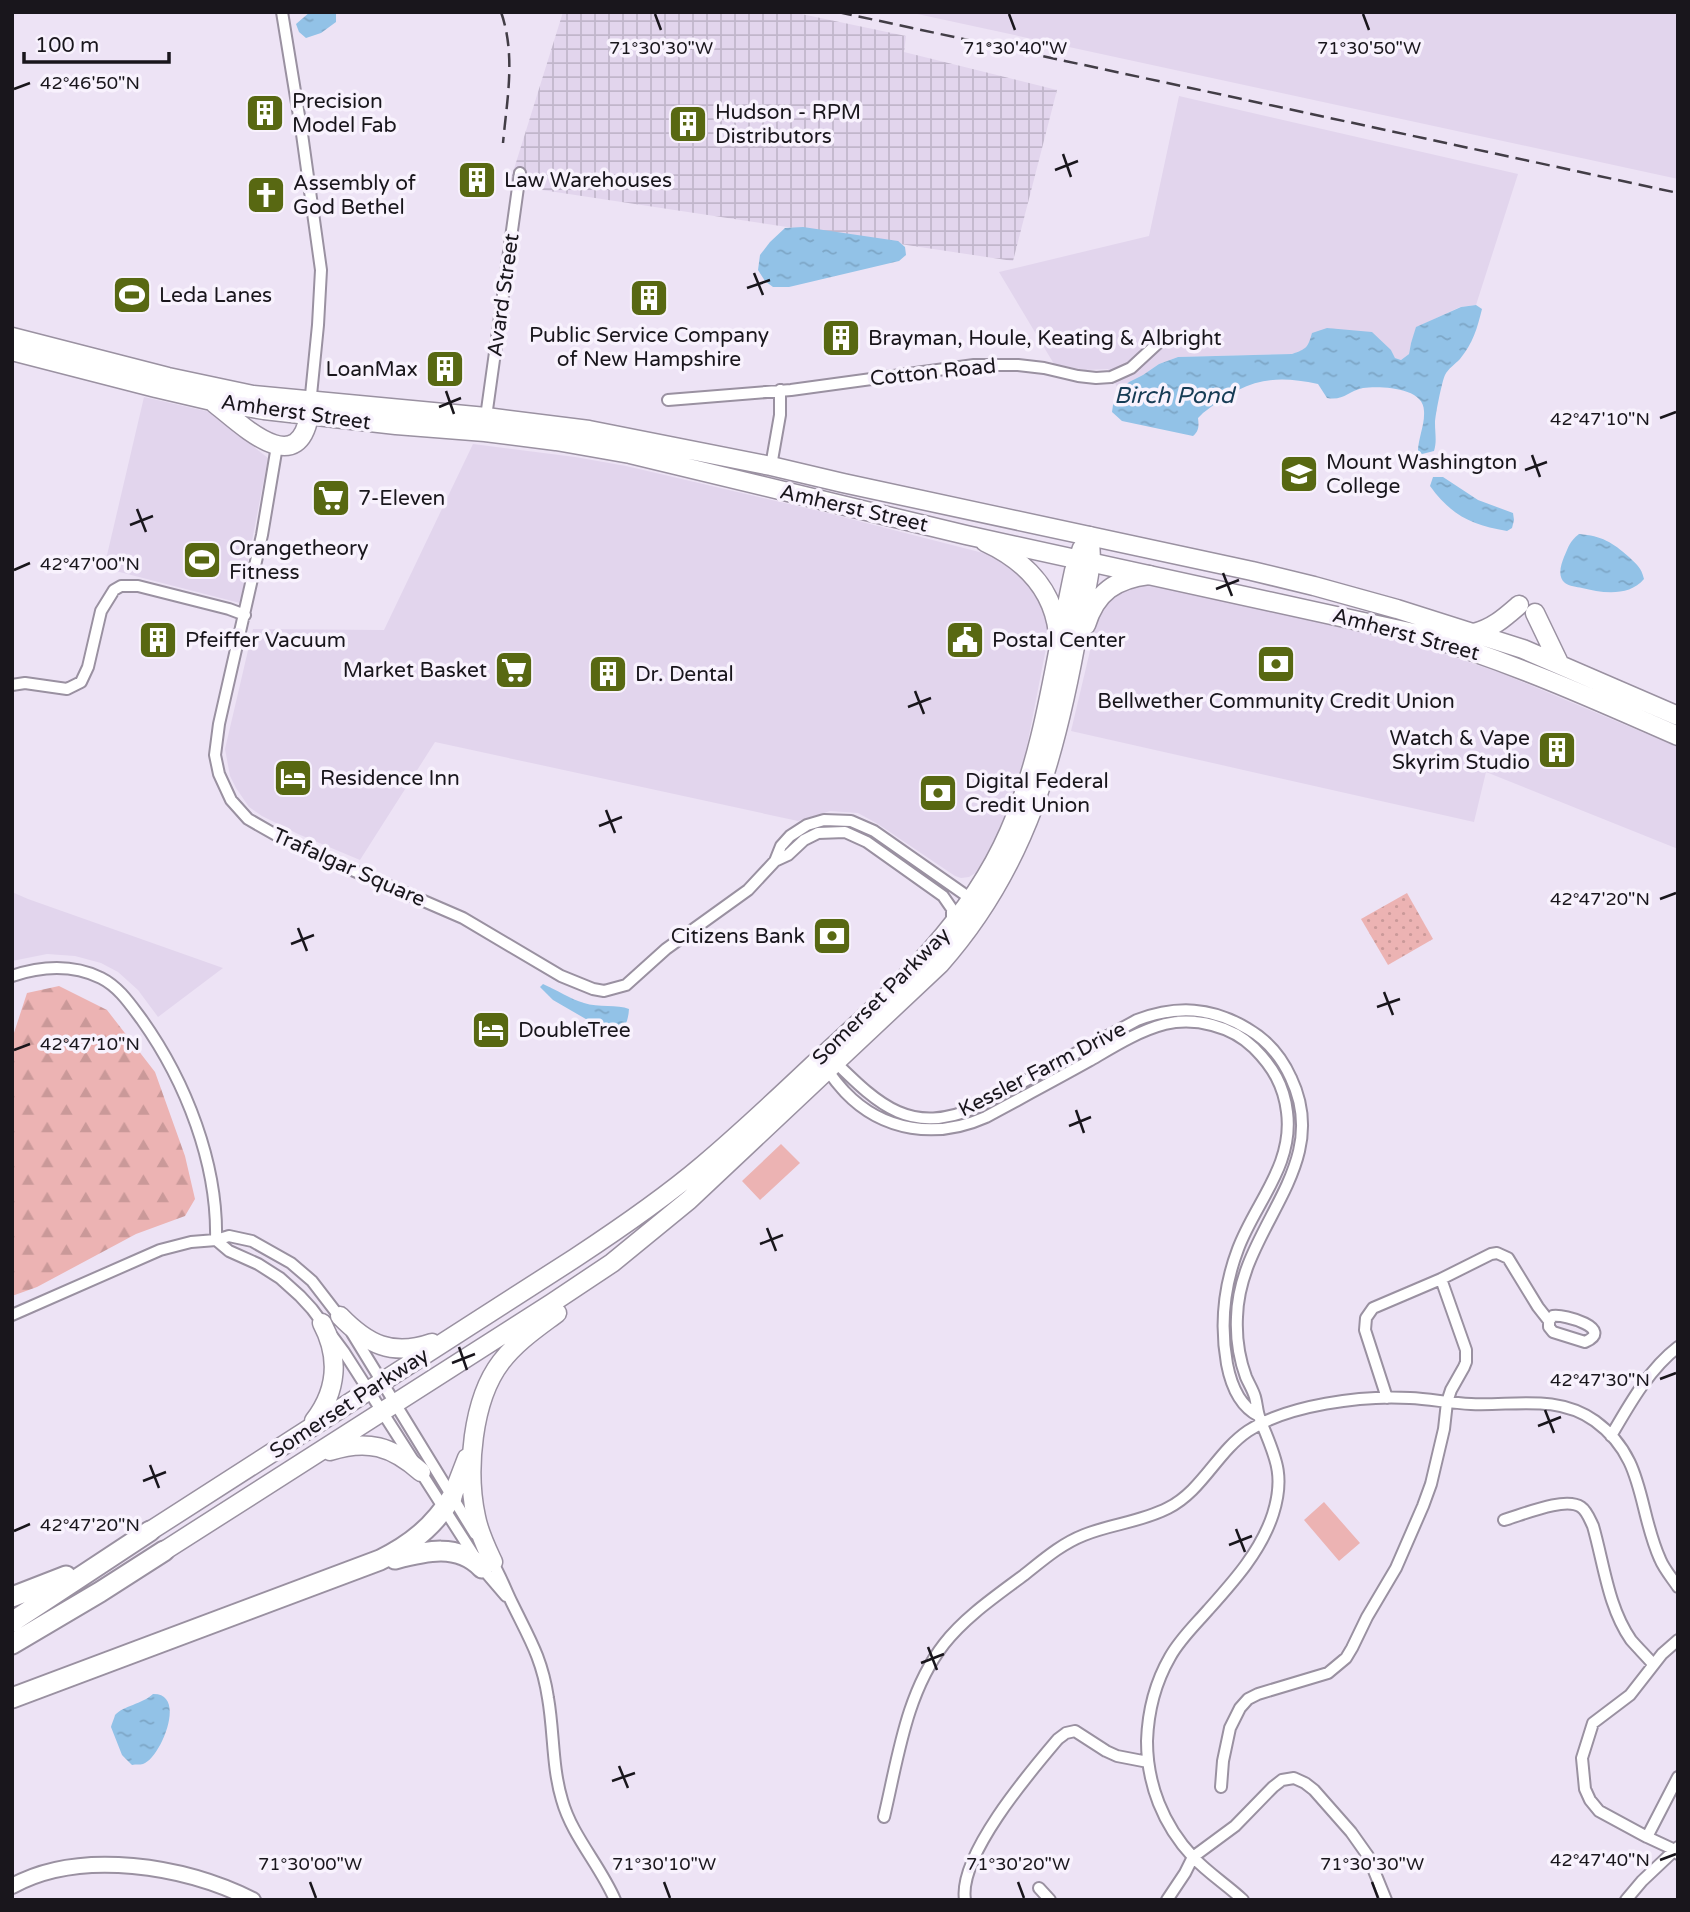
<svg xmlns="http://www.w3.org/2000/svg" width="1690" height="1912" font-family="'Varela Round',sans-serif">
<defs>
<pattern id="industrial-grid" width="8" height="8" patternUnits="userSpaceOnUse" patternTransform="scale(1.75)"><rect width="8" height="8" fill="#e2d5ed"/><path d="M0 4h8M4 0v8" fill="none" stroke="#c1b6cb"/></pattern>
<pattern id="forest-firs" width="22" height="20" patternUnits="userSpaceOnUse" patternTransform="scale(1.75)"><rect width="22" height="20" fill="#ecb3b3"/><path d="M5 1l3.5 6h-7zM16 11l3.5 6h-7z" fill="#ca9999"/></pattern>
<pattern id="park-dots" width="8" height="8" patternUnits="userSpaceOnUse" patternTransform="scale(1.75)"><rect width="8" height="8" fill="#ecb3b3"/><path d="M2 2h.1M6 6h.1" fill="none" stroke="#ca9999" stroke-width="1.8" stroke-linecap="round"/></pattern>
<pattern id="water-ripples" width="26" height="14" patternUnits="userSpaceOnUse" patternTransform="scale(1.75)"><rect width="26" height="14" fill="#92c2e7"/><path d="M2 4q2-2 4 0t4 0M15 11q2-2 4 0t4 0" fill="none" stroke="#7da6c6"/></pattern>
</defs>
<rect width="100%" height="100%" fill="#ede3f5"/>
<path fill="#e2d5ed" d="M908 12H1678V179Z
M1179 96 1518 174 1476 305 1460 307 1417 327 1411 343 1409 354 1401 360 1395 358 1391 350 1309 343 1304 350 1292 354 1178 357 1159 364 1143 375 1129 382 1119 391 1108 369 1085 370 1054 364 999 272 1149 236Z
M144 397 210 412 268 458 240 603 104 568Z
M473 444 575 457 626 466 823 512 995 556 1009 563 1036 592 1048 617V638L1026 751 1014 794 996 837 977 872 969 877 961 878 955 876 878 824 858 813 830 811 798 821 435 742 360 860 298 834 262 816 249 807 236 788 230 776 225 749 253 629 384 630Z
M1157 585 1421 646 1501 673 1678 747V849L1486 772 1474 822 1071 731 1099 613 1113 598 1131 587Z
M12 892 28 899 223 968 158 1017 138 990 118 972 101 963 75 956 47 954 12 961Z"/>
<path fill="url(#industrial-grid)" d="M563 12H792L906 36 904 52 1057 90 1013 261 509 185Z"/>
<path fill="#ecb3b3" d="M781 1144 800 1163 760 1200 742 1181Z
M1324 1502 1360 1543 1339 1561 1304 1520Z"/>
<path fill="url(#forest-firs)" d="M59 986 107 1010 155 1072 185 1156 195 1199 185 1216 136 1234 37 1287 12 1296V1039L27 993Z"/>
<path fill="url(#park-dots)" d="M1407 893 1433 939 1388 965 1361 919Z"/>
<path fill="url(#water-ripples)" d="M310 12H336V22L321 33 306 38 299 32 296 24Z
M803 227 898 241 905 247 906 255 899 261 789 287H773L765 281 758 270 760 255 770 242 785 228Z
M1476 305 1482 309C1477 329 1473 343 1460 359 1455 364 1448 369 1445 375 1442 381 1435 416 1435 423 1435 433 1437 442 1434 451L1418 455C1417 440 1425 426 1424 411 1424 387 1380 386 1363 388 1348 391 1344 401 1327 398L1318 384C1268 373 1243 382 1203 413L1198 418C1199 426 1199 431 1193 436L1122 421 1112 412 1113 405 1119 391 1129 382 1143 375 1159 364 1178 357 1292 354C1307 349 1308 347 1312 333L1327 328 1372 332 1391 350 1395 358 1401 360 1409 354 1411 343 1416 327 1461 307Z
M1433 477H1443L1478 500 1513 513 1514 520 1512 528 1507 531C1471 525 1451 515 1430 486Z
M1579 534C1602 536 1612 542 1629 557 1638 566 1641 567 1644 579 1629 597 1602 593 1582 588 1577 587 1569 586 1565 583 1557 576 1561 565 1564 557 1569 546 1569 542 1579 534Z
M543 984C557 990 570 999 584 1003 598 1008 618 1004 629 1009 628 1026 621 1037 603 1036L591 1022 553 1000 540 987Z
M153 1694C188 1693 160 1759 143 1764 140 1765 136 1764 132 1765L122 1755 111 1727C111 1726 115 1716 115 1715 123 1706 142 1704 153 1694Z"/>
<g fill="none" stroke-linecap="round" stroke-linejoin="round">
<g stroke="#9a91a1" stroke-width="14">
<path id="minor" d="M282 12 302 134 321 270 318 325 310 405
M668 400 791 390 974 365H1018L1044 368 1078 376 1096 378 1111 377 1131 368 1158 343
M486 417 520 173
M277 446 262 535 219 724 215 755 219 774 231 800 248 819 276 835 345 867 463 918 561 976 593 989 604 991 626 985 666 949 748 890 775 861 788 855 804 840 818 833 845 832 867 842 943 896 952 909V922
M771 466 780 415V390
M12 685 25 683 67 689 81 682 88 667 101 611 114 590 121 586H138L229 609 245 615
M775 861 781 846 790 836 807 825 824 820 851 821 874 831 974 901
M12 976C42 966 72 964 101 978 119 987 130 1004 142 1020 186 1082 218 1164 216 1240
M833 1060C878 1104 910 1137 977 1107L1137 1020C1177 1005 1212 1007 1248 1029 1267 1040 1282 1058 1291 1078 1334 1168 1239 1228 1237 1317 1236 1337 1239 1358 1246 1377 1249 1384 1253 1390 1255 1397 1257 1404 1257 1412 1260 1419 1274 1455 1286 1473 1273 1514 1261 1551 1234 1581 1208 1610 1195 1625 1180 1639 1170 1657 1155 1683 1148 1712 1147 1741 1147 1784 1163 1825 1193 1857 1208 1873 1227 1885 1243 1900
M826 1066C830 1076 838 1084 845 1092 883 1132 937 1139 986 1117 1021 1098 1055 1080 1089 1061 1113 1047 1138 1031 1165 1024 1195 1017 1232 1026 1254 1048 1273 1067 1284 1086 1287 1112 1294 1165 1255 1203 1238 1249 1224 1286 1220 1325 1227 1364 1231 1385 1239 1406 1259 1416
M216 1240 229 1251 258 1264 280 1278 300 1296 312 1309 344 1352 482 1568 506 1596
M12 1315 160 1250 191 1242 216 1240 229 1236 252 1241 291 1263 312 1281 342 1320
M352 1333 475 1534
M1387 1398 1365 1330 1366 1318 1373 1308 1441 1279 1491 1254 1497 1253 1508 1258 1538 1307 1549 1321V1327L1553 1332 1585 1342C1615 1329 1565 1314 1553 1316L1549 1321
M1611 1436C1629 1405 1649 1369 1678 1347
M1504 1520C1522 1515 1565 1496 1581 1507 1587 1511 1590 1520 1593 1526 1604 1564 1608 1607 1631 1640 1638 1648 1646 1656 1653 1664
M491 1560C500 1574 505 1589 512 1603 529 1638 542 1658 548 1698 554 1732 552 1767 562 1800 572 1836 600 1865 615 1900
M1678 1640 1662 1654 1630 1695 1593 1723 1582 1758 1585 1789 1590 1800 1599 1811 1647 1837 1675 1850 1678 1854
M1221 1787 1223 1761 1230 1728 1240 1708 1248 1699 1258 1694 1328 1673 1346 1658 1352 1648 1367 1617 1396 1568 1423 1506 1431 1484 1444 1429 1447 1402 1451 1390 1464 1367 1466 1362V1350L1441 1279
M884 1817C898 1758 906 1693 944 1644 965 1617 996 1596 1024 1575 1043 1560 1061 1544 1084 1535 1111 1524 1141 1522 1168 1508 1202 1491 1217 1452 1248 1431 1287 1405 1363 1395 1410 1398 1430 1399 1450 1403 1471 1404 1514 1406 1557 1394 1595 1421 1646 1458 1637 1508 1660 1559 1664 1569 1672 1578 1678 1587
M1647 1837 1678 1777
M1039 1888 1050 1900
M965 1900C958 1856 1030 1772 1058 1739L1066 1733 1075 1731 1106 1751 1117 1756 1148 1762
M1167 1900 1185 1873 1193 1857 1235 1826 1273 1787 1282 1780 1294 1778 1305 1783 1314 1790 1351 1832 1368 1856 1386 1900
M1626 1900 1642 1881 1678 1847"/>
</g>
<g stroke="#9a91a1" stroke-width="18">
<path id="tertiary" d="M12 1886C81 1848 185 1866 253 1900"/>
</g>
<g stroke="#9a91a1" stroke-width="21">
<path id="primary" d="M985 542C1024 560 1053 589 1058 633
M1086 625C1096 592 1116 579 1149 575
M340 1316C367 1344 392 1357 432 1343
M314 1421C337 1391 340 1357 322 1323
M330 1451C367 1439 392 1446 421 1472
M452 1497 467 1458
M150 1531 575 1258C619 1229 663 1199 703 1165 741 1133 777 1099 813 1065 888 996 967 928 1009 832 1045 750 1055 658 1074 571L1082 548
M164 1551 552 1303 612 1263 689 1200 940 964C1028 865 1057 751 1079 625 1084 596 1095 564 1089 536
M493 1562C486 1547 479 1533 476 1517 466 1471 472 1400 501 1362 516 1342 537 1328 557 1313"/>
</g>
<g stroke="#9a91a1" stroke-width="21">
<path id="trunk" d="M12 337 168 377 253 395 486 417 589 430 771 466 843 483 1252 571 1314 586 1397 609 1523 649 1678 716
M12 351 156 388 216 402 264 410 396 425 485 432 556 441 630 454 966 535 1418 634C1509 661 1592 698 1678 736
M214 403C240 423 297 481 309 416
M1535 613 1560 665
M1474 633C1493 628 1504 618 1519 605"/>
</g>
<g stroke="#9a91a1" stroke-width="23">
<path id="motorway" d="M395 1559C426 1551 458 1543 482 1568
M12 1597 66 1576
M12 1622 150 1531
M12 1644 100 1592 164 1551
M12 1698 380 1560C411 1545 434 1526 452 1497"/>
</g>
<use href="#minor" stroke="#fff" stroke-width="10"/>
<use href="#tertiary" stroke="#fff" stroke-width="14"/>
<use href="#primary" stroke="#fff" stroke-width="18"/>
<use href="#trunk" stroke="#fff" stroke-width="18"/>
<use href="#motorway" stroke="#fff" stroke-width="19"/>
<path stroke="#423d46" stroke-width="2.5" stroke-dasharray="14 7" stroke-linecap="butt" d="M501 12C516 55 507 99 503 143
M838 12 1678 193"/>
</g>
<path fill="none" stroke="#19161c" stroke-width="2.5" d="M655 14 661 30M1009 14 1015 30M1363 14 1369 30M14 89 30 83M1063 154 1071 177M1055 170 1078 161M754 273 763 295M747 288 770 280M446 391 454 414M439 407 461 398M1660 418 1676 412M1532 455 1540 477M1525 470 1547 462M137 509 146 532M130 525 153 516M14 570 30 563M1223 573 1232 596M1216 589 1239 580M915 691 924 714M908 707 931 698M606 810 615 833M599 826 622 817M1660 899 1676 893M298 928 307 951M291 944 314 935M1384 992 1393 1015M1377 1007 1400 999M14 1050 30 1044M1076 1110 1084 1133M1069 1126 1091 1117M767 1228 776 1251M760 1244 783 1235M459 1347 467 1370M452 1363 475 1354M1660 1379 1676 1373M1545 1410 1554 1433M1538 1426 1561 1417M150 1465 159 1488M143 1481 166 1472M1236 1529 1245 1552M14 1531 30 1524M1229 1545 1252 1536M928 1647 937 1670M921 1663 944 1654M619 1766 628 1788M612 1781 635 1773M1660 1860 1676 1854M310 1882 316 1898M664 1882 670 1898M1018 1882 1024 1898M1372 1882 1378 1898"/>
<defs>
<g id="building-square" transform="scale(2.0125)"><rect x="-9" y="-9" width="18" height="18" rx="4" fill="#586812" stroke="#f8f2fd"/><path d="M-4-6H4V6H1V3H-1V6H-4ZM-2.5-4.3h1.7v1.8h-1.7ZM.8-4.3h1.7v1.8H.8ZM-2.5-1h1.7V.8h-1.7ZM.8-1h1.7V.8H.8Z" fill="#fff"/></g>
<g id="church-square" transform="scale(2.0125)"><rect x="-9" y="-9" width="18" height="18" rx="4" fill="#586812" stroke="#f8f2fd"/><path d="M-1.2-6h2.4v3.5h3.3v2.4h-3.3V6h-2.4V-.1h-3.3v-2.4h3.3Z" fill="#fff"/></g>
<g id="stadium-square" transform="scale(2.0125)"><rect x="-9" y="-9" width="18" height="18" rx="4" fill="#586812" stroke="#f8f2fd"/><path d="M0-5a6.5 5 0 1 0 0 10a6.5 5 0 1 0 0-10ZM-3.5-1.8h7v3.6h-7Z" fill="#fff"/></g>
<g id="university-square" transform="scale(2.0125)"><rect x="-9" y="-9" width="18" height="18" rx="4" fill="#586812" stroke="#f8f2fd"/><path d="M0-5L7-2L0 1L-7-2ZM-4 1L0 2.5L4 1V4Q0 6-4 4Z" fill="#fff"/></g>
<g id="supermarket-square" transform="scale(2.0125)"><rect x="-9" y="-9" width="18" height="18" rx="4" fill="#586812" stroke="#f8f2fd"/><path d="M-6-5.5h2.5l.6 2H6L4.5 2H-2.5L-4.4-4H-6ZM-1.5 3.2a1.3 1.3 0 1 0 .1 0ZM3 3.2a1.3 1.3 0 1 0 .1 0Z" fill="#fff"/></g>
<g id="civic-square" transform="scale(2.0125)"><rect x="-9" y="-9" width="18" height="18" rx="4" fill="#586812" stroke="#f8f2fd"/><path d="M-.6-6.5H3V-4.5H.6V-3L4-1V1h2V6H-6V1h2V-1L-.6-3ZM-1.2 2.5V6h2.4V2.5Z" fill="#fff"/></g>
<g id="bank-square" transform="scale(2.0125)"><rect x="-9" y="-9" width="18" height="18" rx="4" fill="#586812" stroke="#f8f2fd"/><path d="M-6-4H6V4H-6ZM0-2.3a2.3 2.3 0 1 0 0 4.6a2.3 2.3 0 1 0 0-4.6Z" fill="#fff"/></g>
<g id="hotel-square" transform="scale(2.0125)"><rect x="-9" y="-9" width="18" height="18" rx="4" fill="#586812" stroke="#f8f2fd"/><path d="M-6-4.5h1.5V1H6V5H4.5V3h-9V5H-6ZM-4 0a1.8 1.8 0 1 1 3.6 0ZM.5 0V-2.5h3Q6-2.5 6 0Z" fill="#fff"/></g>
</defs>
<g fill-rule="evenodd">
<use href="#building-square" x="265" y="113"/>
<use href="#building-square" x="688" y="124"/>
<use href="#building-square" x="477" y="180"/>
<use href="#church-square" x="266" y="195"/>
<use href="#stadium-square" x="132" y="295"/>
<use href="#building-square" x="649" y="298"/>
<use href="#building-square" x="841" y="338"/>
<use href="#building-square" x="445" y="369"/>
<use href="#university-square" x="1299" y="474"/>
<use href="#supermarket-square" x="331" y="498"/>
<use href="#stadium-square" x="202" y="560"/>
<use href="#building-square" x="158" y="640"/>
<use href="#civic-square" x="965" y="640"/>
<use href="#bank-square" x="1276" y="664"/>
<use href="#supermarket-square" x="514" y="670"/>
<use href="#building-square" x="608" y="674"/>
<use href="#building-square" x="1557" y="750"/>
<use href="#hotel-square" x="293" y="778"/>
<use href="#bank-square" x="938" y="793"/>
<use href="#bank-square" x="832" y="936"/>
<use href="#hotel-square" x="491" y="1030"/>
</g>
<g text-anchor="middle" stroke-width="7" stroke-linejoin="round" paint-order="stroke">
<g font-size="21" fill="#19161c" stroke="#f8f2fd" text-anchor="start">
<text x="292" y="108">Precision<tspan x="292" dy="24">Model Fab</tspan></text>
<text x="715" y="119">Hudson - RPM<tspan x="715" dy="24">Distributors</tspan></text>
<text x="504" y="187">Law Warehouses</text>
<text x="293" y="190">Assembly of<tspan x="293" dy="24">God Bethel</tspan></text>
<text x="159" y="302">Leda Lanes</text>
<text x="649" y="342" text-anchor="middle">Public Service Company<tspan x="649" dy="24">of New Hampshire</tspan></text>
<text x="868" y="345">Brayman, Houle, Keating &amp; Albright</text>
<text x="418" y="376" text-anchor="end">LoanMax</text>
<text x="1326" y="469">Mount Washington<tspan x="1326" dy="24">College</tspan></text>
<text x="358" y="505">7-Eleven</text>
<text x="229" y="555">Orangetheory<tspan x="229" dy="24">Fitness</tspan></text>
<text x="185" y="647">Pfeiffer Vacuum</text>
<text x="992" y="647">Postal Center</text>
<text x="487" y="677" text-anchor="end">Market Basket</text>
<text x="635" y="681">Dr. Dental</text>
<text x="1276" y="708" text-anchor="middle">Bellwether Community Credit Union</text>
<text x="1530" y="745" text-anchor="end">Watch &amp; Vape<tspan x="1530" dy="24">Skyrim Studio</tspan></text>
<text x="320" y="785">Residence Inn</text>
<text x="965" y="788">Digital Federal<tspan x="965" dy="24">Credit Union</tspan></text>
<text x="805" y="943" text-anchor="end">Citizens Bank</text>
<text x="518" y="1037">DoubleTree</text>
</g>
<g font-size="21" fill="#19161c" stroke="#f8f2fd">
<text transform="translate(503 295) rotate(-82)" y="7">Avard Street</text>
<text transform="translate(933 372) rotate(-6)" y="7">Cotton Road</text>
<text transform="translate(296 412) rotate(8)" y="7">Amherst Street</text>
<text transform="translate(854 508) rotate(13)" y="7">Amherst Street</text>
<text transform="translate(1406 634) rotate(15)" y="7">Amherst Street</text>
<text transform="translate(349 867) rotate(24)" y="7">Trafalgar Square</text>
<text transform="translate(881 996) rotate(-45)" y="7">Somerset Parkway</text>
<text transform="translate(1042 1069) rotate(-27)" y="7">Kessler Farm Drive</text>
<text transform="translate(349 1403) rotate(-33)" y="7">Somerset Parkway</text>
</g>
<g font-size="23" font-style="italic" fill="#163c55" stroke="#f8f2fd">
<text x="1174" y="403">Birch Pond</text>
</g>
</g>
<g font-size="18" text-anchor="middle" fill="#19161c" stroke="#f8f2fd" stroke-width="7" stroke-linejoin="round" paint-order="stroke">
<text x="661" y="54">71°30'30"W</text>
<text x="1015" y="54">71°30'40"W</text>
<text x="1369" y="54">71°30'50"W</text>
<text x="90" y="89">42°46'50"N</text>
<text x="1600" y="425">42°47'10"N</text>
<text x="90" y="570">42°47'00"N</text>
<text x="1600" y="905">42°47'20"N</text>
<text x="90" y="1050">42°47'10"N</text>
<text x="1600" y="1386">42°47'30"N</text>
<text x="90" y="1531">42°47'20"N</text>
<text x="1600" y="1866">42°47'40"N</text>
<text x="310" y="1870">71°30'00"W</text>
<text x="664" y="1870">71°30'10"W</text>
<text x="1018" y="1870">71°30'20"W</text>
<text x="1372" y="1870">71°30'30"W</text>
</g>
<rect width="1690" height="1912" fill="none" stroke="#19161c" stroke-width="28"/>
<path d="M24 52v10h145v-10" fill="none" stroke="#19161c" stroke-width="3.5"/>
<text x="35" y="52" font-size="21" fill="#19161c" stroke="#f8f2fd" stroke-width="5" paint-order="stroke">100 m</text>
</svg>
